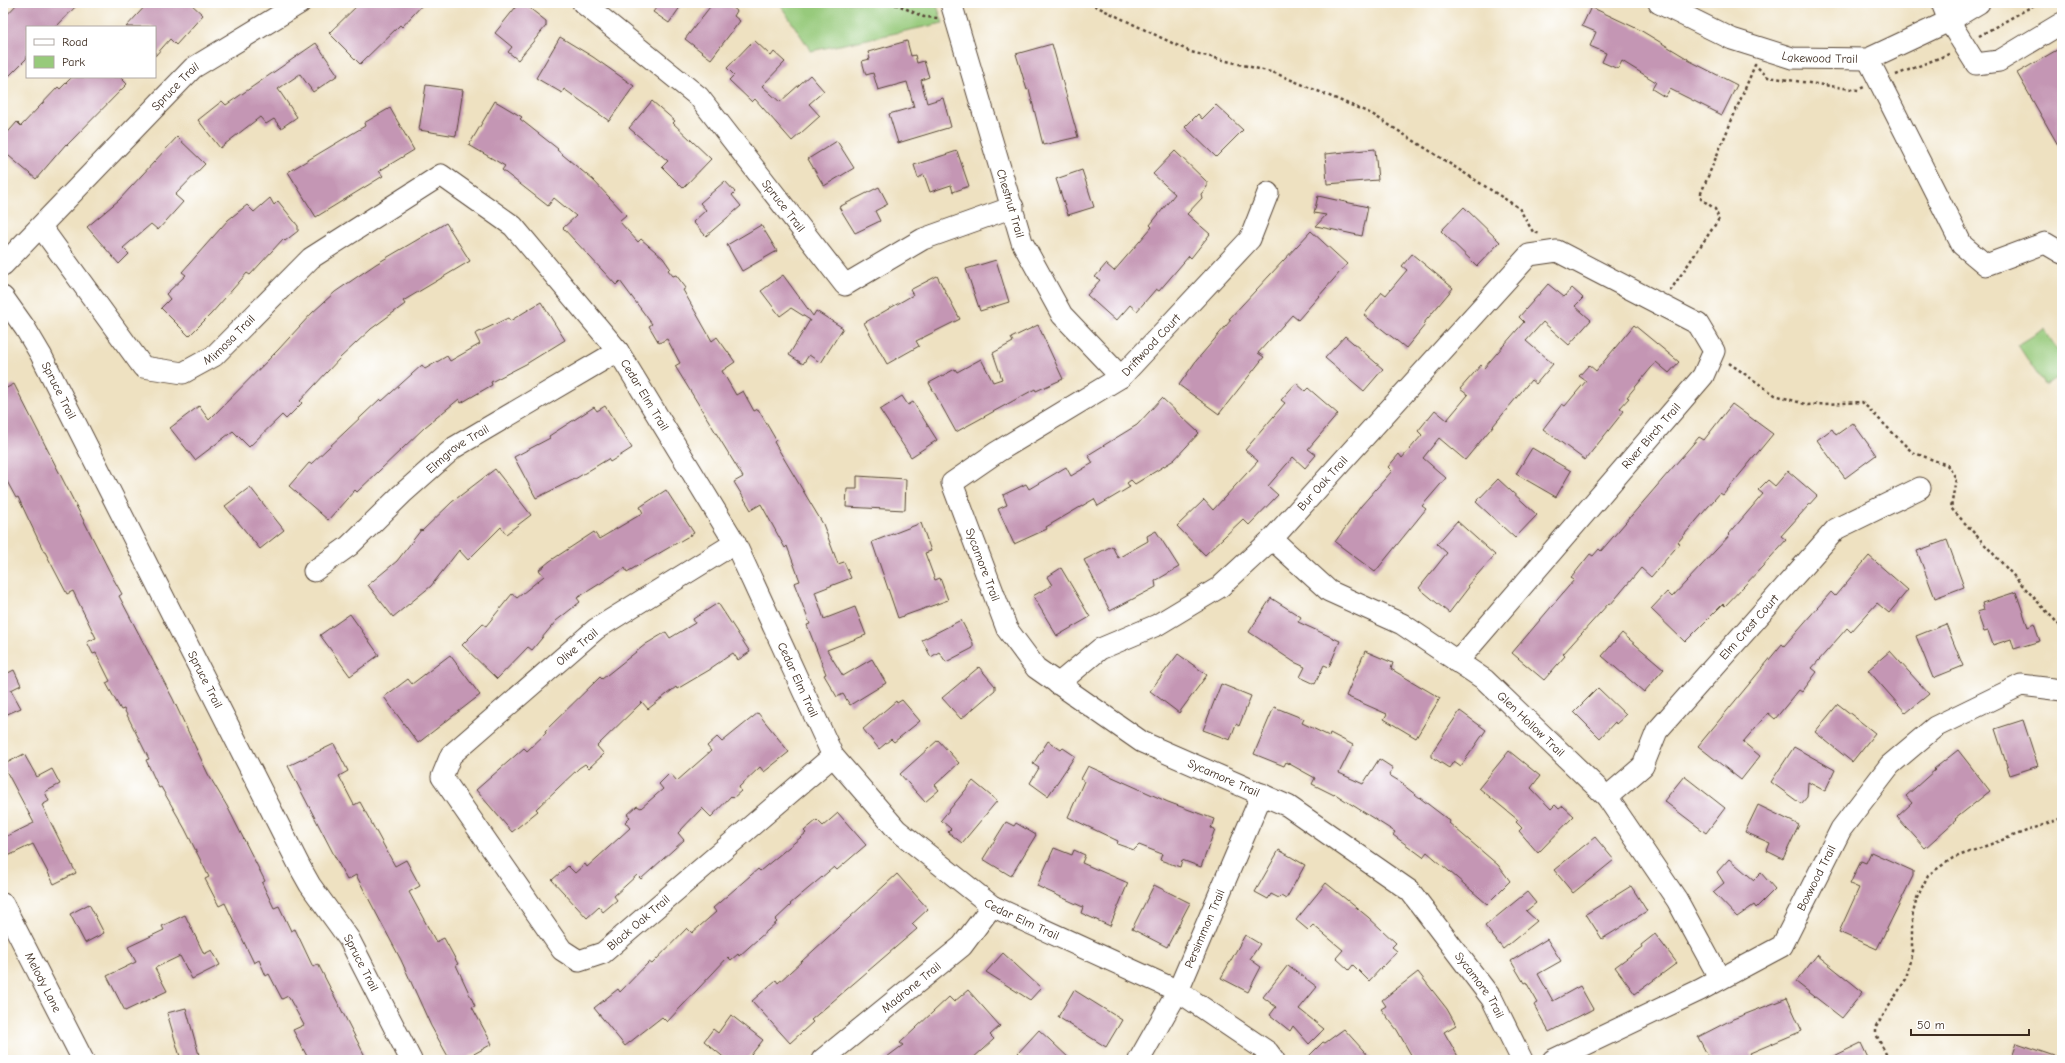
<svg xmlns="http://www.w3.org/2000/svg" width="2065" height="1063" font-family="'Comic Neue',sans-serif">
<rect width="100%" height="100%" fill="#fff"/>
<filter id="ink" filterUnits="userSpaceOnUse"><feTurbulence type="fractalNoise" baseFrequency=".025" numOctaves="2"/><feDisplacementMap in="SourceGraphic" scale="8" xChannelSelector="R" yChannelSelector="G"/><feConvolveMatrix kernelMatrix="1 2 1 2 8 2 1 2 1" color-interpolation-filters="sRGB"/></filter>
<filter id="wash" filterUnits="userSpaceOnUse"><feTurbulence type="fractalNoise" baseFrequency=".012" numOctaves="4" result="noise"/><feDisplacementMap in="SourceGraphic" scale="16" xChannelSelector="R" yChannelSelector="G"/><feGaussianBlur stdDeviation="0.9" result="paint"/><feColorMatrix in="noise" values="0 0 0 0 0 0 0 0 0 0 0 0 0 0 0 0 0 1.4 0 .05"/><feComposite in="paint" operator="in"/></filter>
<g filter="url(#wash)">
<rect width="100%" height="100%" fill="#eee1c1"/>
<path fill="#97ca7b" stroke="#697a4c" d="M779 3H936L943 23 811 51Z
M2044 329 2062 357V375L2045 386 2018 345Z"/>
<g id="blocks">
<path fill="#c496b4" d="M18 3H79L56 27H27V58L3 82V19Z
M148 3H190L203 15 176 45 170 39 155 56V27H126Z
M360 3H424L402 27 400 25 360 64 329 33Z
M519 3H523L546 21V26L518 60 508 52 512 47 495 33Z
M660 3H683L669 23 653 12Z
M713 3H727L737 11 734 16 740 21 711 59 685 39Z
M1591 7 1640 30 1688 59V60L1737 85 1722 115 1670 89 1665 97 1652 89 1656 82 1622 61 1618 69 1602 62 1606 53 1590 46 1596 32 1582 26Z
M560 37 593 57 634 86 609 121 564 89 562 93 536 78Z
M754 40 771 56 774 52 785 62 762 86 780 102 810 75 824 91 809 104 820 116 792 141 755 99 752 102 729 80 734 75 727 68Z
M907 41 911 56 915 55 917 63 924 61 929 77 921 80 927 103 943 98 951 127 898 143 889 114 914 107 907 82 878 90 873 73 866 75 862 61 870 59 868 52Z
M316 43 338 75 313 92 300 74 278 89 297 117 281 128 274 119 266 124 260 117 220 148 198 120 222 101 226 105Z
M1052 44 1078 137 1043 145 1029 89 1027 90 1016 54Z
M2062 47V152L2017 73Z
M72 77H120L127 84 67 145 66 144 36 179 3 151V138L17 122 21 126 58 87 60 89Z
M426 85 463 90 456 136 419 130Z
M495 101 522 117 520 119 558 149 557 150 593 180 626 215 619 221 638 242 641 239 663 258 670 268 668 270 673 276 676 275 686 288 683 290 712 341 717 337 735 362 722 371 736 395 743 391 754 411 758 409 776 440 774 442 823 524 838 564 844 562 851 578 815 592 824 619 855 607 866 635 827 650 843 676 872 659 886 683 850 705 843 694 837 697 824 675 826 674 807 625 810 624 794 583 800 581 787 546 785 548 761 504 751 510 734 482 743 477 675 366 680 363 667 339 659 343 649 326 652 324 620 281 616 285 563 228 576 216 554 198 548 206 502 170 505 166 469 145Z
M652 101 675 121 673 123 711 159 683 188 662 167 668 161 629 128Z
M1216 105 1243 130 1216 157 1185 127 1198 114 1202 119Z
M390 108 414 150 379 171 383 176 316 217 288 172 365 126 364 123Z
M177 137 205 164 175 195 183 202 158 230 151 224 123 248 129 254 119 264 87 227 119 200Z
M837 141 854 168 824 186 808 159Z
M1375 149 1378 180 1327 184 1325 154Z
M957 151 969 186 953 192 951 185 930 192 924 175 918 178 914 165Z
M1175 151 1207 182V187L1201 194 1202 198 1187 214 1210 234 1191 258 1189 256 1159 291 1156 289 1137 311 1130 305 1116 321 1087 295 1100 280 1095 277 1106 264 1114 271 1152 227 1150 225 1175 194 1153 174Z
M1082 170 1094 207 1068 215 1056 179Z
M725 181 735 192 732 195 741 206 706 236 693 222 706 210 700 203Z
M879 187 888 204 875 211 880 221 855 233 839 207Z
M1318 196 1368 207 1362 236 1316 226 1326 215 1314 213Z
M270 198 274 205 278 201 298 226V231L285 241 283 239 250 275 247 273 211 314 189 336 161 308 170 299 166 294 186 275 182 272 228 220 247 205 254 212Z
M1464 207 1500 242 1477 266 1441 231Z
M446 223 470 261 403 301 405 304 371 329 340 358 300 401 302 403 286 419 282 415 249 447 233 431 195 460 170 428 199 406 209 420 278 350 312 313 335 292 376 264Z
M761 225 777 251 742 271 727 245Z
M1311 231 1347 264 1298 320 1292 315 1258 353 1264 357 1219 414 1179 385 1196 361 1231 320 1229 319Z
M1412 254 1453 288 1423 324 1425 325 1406 348 1364 315 1382 292 1386 295 1407 270 1402 266Z
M996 260 1009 302 980 311 966 269Z
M783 275 813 316 816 311 843 328 821 363 809 355 803 364 789 355 810 320 791 308 780 316 761 291Z
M937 276 960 319 916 341 919 346 887 364 864 323 913 295 910 290Z
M1548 284 1564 297 1572 288 1583 298 1575 306 1591 320 1569 345 1543 322 1526 341 1553 364 1536 384 1531 380 1465 460 1439 438 1423 458 1446 478 1422 506 1426 509 1375 572 1335 542 1361 506 1392 471 1388 467 1399 454 1402 458 1422 435 1418 431 1435 410 1447 420 1468 395 1460 389 1481 365 1484 368 1524 322 1519 317Z
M541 302 565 340 526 364 491 382 492 385 461 403 459 399 425 427 357 492 355 490 328 520 289 486 309 463 311 464 380 399 382 401 422 365 425 369 447 356 450 361 480 344 475 334 508 318 510 321Z
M1038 325 1063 379 1036 391 1035 389 956 432 929 383 955 369 957 372 981 359 993 382 1002 379 993 353 1013 342 1011 338Z
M1634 325 1679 362 1669 373 1656 362 1627 397 1629 398 1620 408 1624 411 1585 460 1543 429 1562 404 1565 406 1586 381 1579 376 1589 365 1596 371Z
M1345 336 1383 369 1364 391 1325 358Z
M1296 383 1305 391 1308 388 1338 414 1308 449 1316 455 1305 468 1293 457 1268 486 1278 495 1249 525 1243 519 1205 555 1177 526 1204 500 1213 510 1258 461 1245 450 1285 403 1281 400Z
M14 384 114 580 122 594 119 596 173 699 208 774 227 806 265 881 262 883 274 908 279 906 291 931 295 929 313 967 318 964 367 1060H309L293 1030 304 1025 288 996 282 999 269 974 266 976 259 960 254 963 225 903 219 906 205 879 209 877 185 829 161 787 159 788 146 760 149 759 124 709 121 710 106 683 110 681 96 653 93 654 87 642 96 638 73 591 67 594 45 552H44L18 497 16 498 3 474V390Z
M902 396 908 405 913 402 937 440 911 457 880 410Z
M1162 398 1199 433 1174 460 1135 484 1131 480 1127 483 1130 487 1098 506 1094 499 1046 527 1047 529 1014 544 998 509 1007 505 1003 495 1026 484 1029 489 1066 467 1071 476 1093 463 1088 455 1137 425Z
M1732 404 1773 434 1723 495 1720 493 1678 542 1680 543 1651 577 1641 568 1611 604 1609 603 1563 654 1565 656 1544 680 1512 653 1574 580 1571 578 1590 554 1593 556 1599 549 1601 551 1699 437 1704 440Z
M605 406 632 448 610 462 608 459 575 479 536 498 514 457 550 438 549 436 594 407 597 411Z
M1853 423 1876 455 1845 478 1817 440 1832 429 1836 435Z
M1532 448 1571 471 1556 497 1516 474Z
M495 469 531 515 506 534 501 527 468 560 459 550 431 586 393 617 368 585 397 561 421 530 422 531 452 502Z
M1788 471 1817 496 1781 536 1786 540 1762 567 1725 606 1723 604 1685 642 1651 609 1667 592 1672 597 1730 535 1729 534 1763 494 1758 490 1768 480 1775 486Z
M857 476 906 479 905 510 846 507 847 489H857Z
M1498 479 1537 515 1515 538 1476 502Z
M250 487 284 530 260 549 225 506Z
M666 490 694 533 627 572 625 568 577 598 580 602 556 621 532 650 528 647 497 679 462 645 483 624 486 626 512 594 517 598 544 576 539 570 550 561 594 532 599 539 643 513 640 507Z
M1457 521 1495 555 1467 586 1469 587 1449 613 1419 588 1447 553 1437 544Z
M921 523 931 551 925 553 935 580 940 578 948 600 898 618 872 542Z
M1156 531 1179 567 1155 581 1156 587 1110 611 1084 560 1112 546 1118 558 1148 541 1147 536Z
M1947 540 1964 587 1935 598 1917 551Z
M1869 556 1908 590 1889 613 1877 603 1851 632 1847 628 1812 668 1817 672 1802 692 1799 690 1775 719 1768 713 1743 742 1760 756 1741 780 1698 746 1782 644 1784 646 1831 592 1835 596Z
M1061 568 1090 617 1057 636 1033 596 1052 585 1047 577Z
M2016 592 2028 627 2034 624 2040 641 2014 649 2011 639 1993 645 1988 631 1984 632 1977 612 1984 610 1982 603Z
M1271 598 1301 617 1298 622 1340 641 1329 667 1324 665 1315 684 1300 677 1305 667 1294 662 1249 632Z
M718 603 750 652 738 660 733 653 711 668V669L677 689 676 687 648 709 642 702 597 746 604 754 589 768 585 764 579 768 536 809 538 811 512 832 476 790 524 748 527 751 546 733 545 731 600 677 602 679 646 644 666 632 670 638 695 623 693 619Z
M350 614 379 655 350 676 320 635Z
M961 620 973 643V648L946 662 939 652 931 657 922 640Z
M1946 624 1963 666 1933 678 1916 636Z
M1622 633 1664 669 1644 692 1602 656Z
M1365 651 1393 663 1391 669 1440 698 1416 738 1384 719 1387 714 1346 696Z
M1890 651 1929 694 1906 713 1868 670Z
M1178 654 1207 675 1179 713 1150 691Z
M450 655 480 695 418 743 384 697 408 679 412 684Z
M979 667 995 686V690L961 719 942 698Z
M14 670 21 685 11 690 21 708 3 716V673L4 675Z
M1221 684 1251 696 1239 726 1236 724 1230 740 1203 730Z
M1598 688 1626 715 1616 724 1615 722 1600 738 1574 712Z
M902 700 920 721 894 742 891 739 879 749 863 729 896 701 897 703Z
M1838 704 1875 733 1852 762 1815 732Z
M1274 707 1304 719 1302 723 1329 736 1330 733 1353 745 1339 773 1363 784 1379 759 1393 768 1389 775 1404 784 1403 785 1450 821 1449 823 1498 865 1510 881 1487 904 1427 852 1423 857 1393 835 1395 832 1335 794 1334 795 1312 784 1315 778 1286 762 1284 766 1254 754Z
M1460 711 1486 730 1461 766 1454 761 1449 768 1432 757V752Z
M758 713 789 752 764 772 760 767 739 787 741 791 733 798 731 796 711 817 702 808 678 833 684 840 641 879 637 875 614 896 617 900 603 912 599 907 587 918 552 880 568 866 575 873 585 864 587 867 630 828 625 822 630 817 627 815 637 806 641 808 663 789 659 784 670 773 677 781 711 751 707 746 717 737 722 742Z
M2023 720 2038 766 2010 775 1995 729Z
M938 740 959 763 935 785 939 790 925 802 900 774Z
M1048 741 1061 750 1063 748 1075 756 1048 796 1030 783 1039 768 1033 764Z
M334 744 348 771 339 776 354 805 360 802 395 866 406 860 420 886 409 892 436 942 444 938 458 964 456 965 475 1006 472 1007 492 1044 463 1060H450L431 1026 401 960 356 875 347 880 288 766Z
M1794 747 1835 770 1825 791 1808 782 1807 797 1801 804 1771 782Z
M1958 750 1990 791 1955 819 1956 820 1925 848 1897 817 1912 803 1906 796 1935 770 1934 769Z
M1509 751 1540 776 1531 788 1551 809 1555 805 1559 809 1563 806 1574 816 1538 853 1519 831 1522 828 1516 822 1518 820 1479 788Z
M24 754 37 777 52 769 60 784 45 792 49 801 42 805 76 873 54 884 33 844 8 856 3 845V838L34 823 3 765Z
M1088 766 1168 802 1214 819 1211 828 1215 829 1201 867 1182 860 1180 867 1160 860 1162 854 1139 845 1134 850 1117 844 1118 841 1068 817 1084 781 1081 779Z
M1684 776 1725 808 1706 833 1664 801Z
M973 781 997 801 962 843 948 832 951 829 941 820Z
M1758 805 1799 825 1783 859 1767 851 1770 843 1745 832Z
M838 813 866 845 837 870 834 867 790 904 791 905 775 920 777 922 739 956 738 954 731 960 728 957 667 1022 662 1017 625 1046 594 1008 618 989 620 992 649 962 652 964 687 928 692 933 716 912 713 908 758 869 760 871 806 833 804 831 817 820 823 826Z
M1006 822 1014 826 1016 823 1036 835 1011 876 983 859Z
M1595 837 1614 860 1573 893 1554 870Z
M1054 848 1072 855 1074 850 1085 855 1082 863 1128 883 1110 926 1081 913 1083 907 1037 886Z
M1279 850 1305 865 1286 899 1281 896 1279 898 1271 894 1268 899 1255 892Z
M1871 852 1913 871V876L1877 949 1839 932 1859 888 1850 884 1861 861 1866 863Z
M1729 859 1754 880 1761 873 1775 889 1756 908 1754 905 1737 917 1713 892 1724 883 1717 872Z
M897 874 928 909 912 924 917 929 811 1020 813 1022 790 1043 752 1001 776 980 778 983Z
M1326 883 1368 917 1396 943 1392 947 1397 951 1369 981 1353 965 1349 970 1336 958 1343 950 1313 925 1308 930 1296 920Z
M1154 885 1190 903 1167 947 1132 929Z
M1631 886 1647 911 1602 939 1586 914Z
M1527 892 1536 903 1526 911 1537 921 1503 949 1485 926Z
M89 904 104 933 85 943 70 914Z
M185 915 204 954 212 950 220 965 192 979 180 956 155 968 167 991 125 1011 107 976 136 962 128 947 164 930 162 926Z
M1655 934 1677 963 1635 994 1615 967 1642 947 1641 945Z
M1245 935 1260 944 1250 959 1261 967 1248 992 1221 978Z
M1547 939 1561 961 1538 974 1553 1001 1580 986 1593 1009 1549 1032 1534 1005 1538 1003 1526 982 1524 983 1511 961Z
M1003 953 1041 988 1030 1000 986 972Z
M1817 955 1863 992 1842 1018 1796 982Z
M1288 965 1317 987 1299 1009 1324 1029 1309 1044 1293 1026 1290 1031 1270 1015 1276 1007 1263 997Z
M1418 972 1447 1009 1456 1025 1444 1032 1460 1060H1414L1397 1030 1381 1009 1386 1006 1382 1000Z
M968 990 1000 1026 990 1035 994 1039 971 1060H883L903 1045 900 1043 949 997 954 1002Z
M1074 990 1122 1020 1106 1047 1058 1017Z
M1787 998 1802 1031 1750 1053 1754 1060H1710L1698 1037 1733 1019Z
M186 1008 199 1055 181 1060 167 1013Z
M731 1015 763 1040 747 1060H727L704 1041 713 1029 718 1033Z
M1344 1029 1372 1060H1305L1323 1042 1325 1043Z
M1039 1030 1051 1041 1071 1060H1026L1018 1053Z
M1861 1043 1869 1060H1826Z
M2017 1043 2061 1058V1060H2011Z"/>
</g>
</g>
<g filter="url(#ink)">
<use href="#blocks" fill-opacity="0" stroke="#564536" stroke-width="1"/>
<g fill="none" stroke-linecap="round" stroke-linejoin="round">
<g stroke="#564536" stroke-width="23">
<g id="minor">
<path id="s1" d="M583 3 699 97 845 285 923 239 1013 207"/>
<path id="s2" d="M951 3 1022 242 1062 315 1121 377"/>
<path id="s3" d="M1659 3 1732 39 1792 58 1868 59 1949 21 1979 3"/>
<path d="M1942 3 1949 21 1976 64 1999 61 2062 23"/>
<path d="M1868 59 1962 245 1986 265 2045 243 2062 253"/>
<path id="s4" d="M1268 193 1250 239 1121 377 997 452 952 483 1007 629 1036 668 1142 742 1288 806 1410 891 1492 999 1522 1060"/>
<path id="s5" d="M41 227 143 367 183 373 214 356 311 258 441 175 513 226 618 351 735 543 833 756 897 830 992 906 1178 991 1268 1052 1274 1060"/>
<path id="s6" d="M3 265 193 68 300 3"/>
<path id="s7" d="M3 297 25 328 41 355 301 869 310 885 349 939 411 1060"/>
<path id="s8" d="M1272 539 1329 591 1402 624 1485 680 1607 797 1677 900 1720 979"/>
<path id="s9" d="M735 543 596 629 451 755 442 777 562 950 579 961 603 953 833 756"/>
<path id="s10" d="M314 571 349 546 402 494 455 447 618 351"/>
<path id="s11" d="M1058 684 1100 649 1157 625 1220 587 1272 539 1529 255 1557 251 1698 324 1714 351 1703 376 1457 662"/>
<path id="s12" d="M1607 797 1643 766 1657 731 1836 529 1920 488"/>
<path id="s13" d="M3 904 83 1060"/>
<path id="s14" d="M822 1060 962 946 992 906"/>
<path id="s15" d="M1139 1060 1178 991 1262 794"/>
<path id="s16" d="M1553 1060 1700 990 1782 946 1841 829 1890 765 1935 727 2021 685 2062 690"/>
</g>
</g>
<path stroke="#564536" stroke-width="2.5" stroke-dasharray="3 3" stroke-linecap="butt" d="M865 3 898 5 924 17 938 18
M1089 3 1191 52 1275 73 1372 114 1519 208 1533 232 1541 234
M1979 36 2038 3
M1896 75 1949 54
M1670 291 1719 219 1715 209 1701 199V193L1755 65 1768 77 1858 90 1864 87
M1729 363 1775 395 1808 405 1862 402 1912 452 1947 465 1956 478 1951 508 2062 628
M1889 1060 1876 1034V1027L1906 979 1912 951V917L1917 898 1928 875 1953 858 2062 818"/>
<use href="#minor" stroke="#fff" stroke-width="21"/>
</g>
</g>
<g text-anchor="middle" stroke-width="3" stroke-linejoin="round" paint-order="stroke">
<g font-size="12" fill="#3b2a1e" stroke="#fff">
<text dy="4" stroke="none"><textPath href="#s3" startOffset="172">Lakewood Trail</textPath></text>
<text dy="4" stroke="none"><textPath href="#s6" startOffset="248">Spruce Trail</textPath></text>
<text dy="4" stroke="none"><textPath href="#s2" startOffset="209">Chestnut Trail</textPath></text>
<text dy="4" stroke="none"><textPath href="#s1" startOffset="287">Spruce Trail</textPath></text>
<text dy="4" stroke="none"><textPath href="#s5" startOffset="271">Mimosa Trail</textPath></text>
<text transform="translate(1151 345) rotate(-47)" y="4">Driftwood Court</text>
<text dy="4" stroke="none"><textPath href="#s7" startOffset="109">Spruce Trail</textPath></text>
<text dy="4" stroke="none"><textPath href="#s5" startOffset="844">Cedar Elm Trail</textPath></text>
<text transform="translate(1651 436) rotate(-49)" y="4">River Birch Trail</text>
<text dy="4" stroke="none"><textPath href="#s10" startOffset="189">Elmgrove Trail</textPath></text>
<text dy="4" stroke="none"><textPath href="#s11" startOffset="336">Bur Oak Trail</textPath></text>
<text dy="4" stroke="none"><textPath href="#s4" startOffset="525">Sycamore Trail</textPath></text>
<text dy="4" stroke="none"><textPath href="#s12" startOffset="224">Elm Crest Court</textPath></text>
<text transform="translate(577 647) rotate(-40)" y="4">Olive Trail</text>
<text dy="4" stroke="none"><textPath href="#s7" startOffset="433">Spruce Trail</textPath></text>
<text dy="4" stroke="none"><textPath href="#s5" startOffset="1168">Cedar Elm Trail</textPath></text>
<text dy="4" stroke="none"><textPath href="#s8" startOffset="321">Glen Hollow Trail</textPath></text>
<text dy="4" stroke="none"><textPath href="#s4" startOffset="861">Sycamore Trail</textPath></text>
<text dy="4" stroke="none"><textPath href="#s16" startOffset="332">Boxwood Trail</textPath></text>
<text dy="4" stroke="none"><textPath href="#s5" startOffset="1504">Cedar Elm Trail</textPath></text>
<text dy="4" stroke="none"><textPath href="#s9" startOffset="682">Black Oak Trail</textPath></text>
<text dy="4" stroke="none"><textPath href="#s15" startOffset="147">Persimmon Trail</textPath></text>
<text dy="4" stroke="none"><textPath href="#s7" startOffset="757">Spruce Trail</textPath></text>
<text dy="4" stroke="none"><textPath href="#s13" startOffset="88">Melody Lane</textPath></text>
<text dy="4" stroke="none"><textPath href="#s4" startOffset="1197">Sycamore Trail</textPath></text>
<text dy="4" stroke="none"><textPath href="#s14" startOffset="115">Madrone Trail</textPath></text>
</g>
</g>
<rect width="2065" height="1063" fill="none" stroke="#fff" stroke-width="16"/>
<rect x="26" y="26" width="130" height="52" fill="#ffffff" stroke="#b1aaa5"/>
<rect x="34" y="39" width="20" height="6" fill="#ffffff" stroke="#b1aaa5"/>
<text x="62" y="46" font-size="12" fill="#3b2a1e">Road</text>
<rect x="34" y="56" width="20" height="12" fill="#97ca7b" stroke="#b1aaa5"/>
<text x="62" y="66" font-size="12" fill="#3b2a1e">Park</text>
<path d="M1911 1029v6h118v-6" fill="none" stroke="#3b2a1e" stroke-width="2"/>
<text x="1917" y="1029" font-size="12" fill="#3b2a1e" stroke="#ffffff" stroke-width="3" paint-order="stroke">50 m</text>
</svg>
